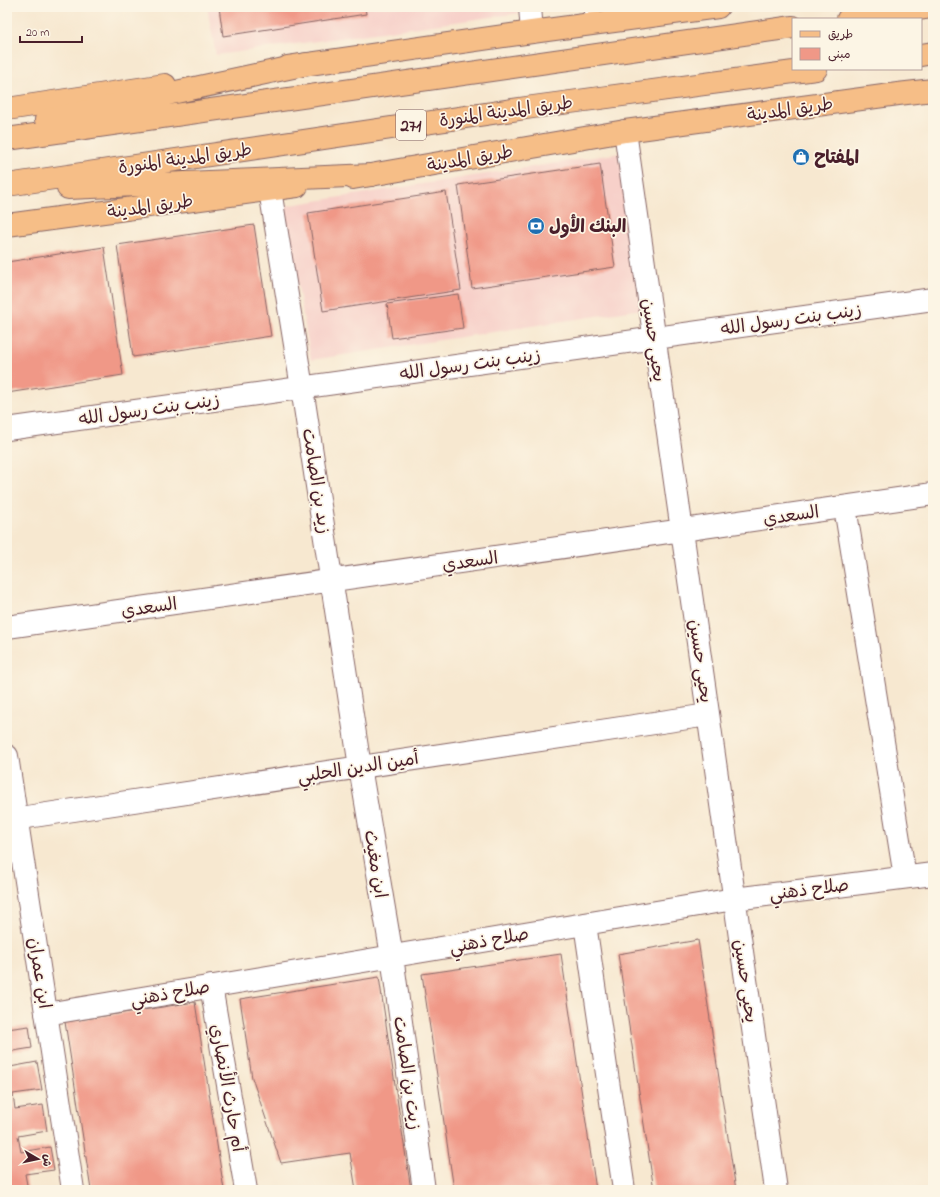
<svg xmlns="http://www.w3.org/2000/svg" width="940" height="1197" font-family="'Indie Flower','Playpen Sans Arabic',sans-serif">
<rect width="100%" height="100%" fill="#fcf5e5"/>
<filter id="ink" filterUnits="userSpaceOnUse"><feTurbulence type="fractalNoise" baseFrequency=".025" numOctaves="2"/><feDisplacementMap in="SourceGraphic" scale="8" xChannelSelector="R" yChannelSelector="G"/><feConvolveMatrix kernelMatrix="1 2 1 2 8 2 1 2 1" color-interpolation-filters="sRGB"/></filter>
<filter id="wash" filterUnits="userSpaceOnUse"><feTurbulence type="fractalNoise" baseFrequency=".012" numOctaves="4" result="noise"/><feDisplacementMap in="SourceGraphic" scale="16" xChannelSelector="R" yChannelSelector="G"/><feGaussianBlur stdDeviation="0.9" result="paint"/><feColorMatrix in="noise" values="0 0 0 0 0 0 0 0 0 0 0 0 0 0 0 0 0 1.4 0 .05"/><feComposite in="paint" operator="in"/></filter>
<g filter="url(#wash)">
<rect width="100%" height="100%" fill="#f7e8d0"/>
<path fill="#f7d0c9" d="M207 7H520V13L216 55Z
M620 153 642 309 311 360 284 206Z"/>
<g id="blocks">
<path fill="#f09887" d="M219 7H365L366 14 223 36Z
M600 164 615 267 472 288 458 185Z
M446 192 461 290 323 311 308 213Z
M254 225 271 336 133 357 117 245Z
M104 247 123 375 7 393V262Z
M458 294 463 328 392 338 387 304Z
M698 940 736 1190H654L618 954Z
M561 954 596 1190H454L422 974Z
M379 977 403 1138 411 1190H356L350 1153 281 1163 252 1078 240 999Z
M195 1002 224 1190H91L65 1022Z
M29 1026 32 1048 7 1052V1029Z
M7 1053H8L10 1067 37 1062 42 1090 13 1094 15 1109 43 1105 47 1131 18 1136 21 1152 50 1147 54 1170 25 1174 28 1190H7Z"/>
</g>
</g>
<g filter="url(#ink)">
<use href="#blocks" fill-opacity="0" stroke="#876565" stroke-width="1"/>
<g fill="none" stroke-linecap="round" stroke-linejoin="round">
<g stroke="#876565" stroke-width="14">
<path id="lane" d="M583 25 595 7"/>
</g>
<g stroke="#876565" stroke-width="24">
<path id="street" d="M530 7 532 32
M625 131 776 1190
M270 190 302 388 360 767 392 956 424 1190
M7 429 933 299
M845 507 905 877
M7 627 933 494
M7 756 73 1190
M7 820 708 715
M585 924 624 1190
M211 986 246 1190
M46 1014 734 899 933 874"/>
</g>
<g stroke="#876565" stroke-width="24">
<path id="primary" d="M288 67 532 32 718 7
M7 109 165 85
M353 178 625 131 898 94 933 90
M7 225 297 186"/>
</g>
<g stroke="#876565" stroke-width="24">
<path id="highway" d="M848 19 931 7
M921 55 933 53
M46 120 307 64
M7 139 793 27
M7 185 533 107 816 69
M68 188 372 175"/>
</g>
<use href="#lane" stroke="#fff" stroke-width="12"/>
<use href="#street" stroke="#fff" stroke-width="22"/>
<use href="#primary" stroke="#f6be87" stroke-width="22"/>
<use href="#highway" stroke="#f6be87" stroke-width="22"/>
</g>
</g>
<defs>
<g id="shop-disc" transform="scale(0.9)"><circle r="9.5" fill="#1f6fb2" stroke="#fcf5e5"/><path d="M-5-2.5h2.3a2.7 3.5 0 0 1 5.4 0H5L5.5 6h-11ZM-1.5-2.5h3a1.5 2.3 0 0 0-3 0Z" fill="#fff"/></g>
<g id="bank-disc" transform="scale(0.9)"><circle r="9.5" fill="#1f6fb2" stroke="#fcf5e5"/><path d="M-6-4H6V4H-6ZM0-2.3a2.3 2.3 0 1 0 0 4.6a2.3 2.3 0 1 0 0-4.6Z" fill="#fff"/></g>
</defs>
<g fill-rule="evenodd">
<use href="#shop-disc" x="801" y="157"/>
<use href="#bank-disc" x="536" y="226"/>
</g>
<g text-anchor="middle" stroke-width="3.5" stroke-linejoin="round" paint-order="stroke">
<rect fill="#fcf5e5" stroke="#7f5f63" stroke-width="1" x="396" y="110" width="30" height="30" rx="3"/>
<g font-size="17" font-weight="bold" fill="#4a1f2b">
<text x="411" y="131">271</text>
</g>
<g font-size="18" fill="#4a1f2b" stroke="#fcf5e5">
<text transform="translate(790 109) rotate(-8)" y="6">طريق المدينة</text>
<text transform="translate(506 111) rotate(-8)" y="6">طريق المدينة المنورة</text>
<text transform="translate(185 158) rotate(-8)" y="6">طريق المدينة المنورة</text>
<text transform="translate(470 158) rotate(-10)" y="6">طريق المدينة</text>
<text transform="translate(150 206) rotate(-8)" y="6">طريق المدينة</text>
<text transform="translate(791 319) rotate(-8)" y="6">زينب بنت رسول الله</text>
<text transform="translate(654 340) rotate(82)" y="6">يحيى حسين</text>
<text transform="translate(470 364) rotate(-8)" y="6">زينب بنت رسول الله</text>
<text transform="translate(149 409) rotate(-8)" y="6">زينب بنت رسول الله</text>
<text transform="translate(317 481) rotate(81)" y="6">زيد بن الصامت</text>
<text transform="translate(791 515) rotate(-8)" y="6">السعدي</text>
<text transform="translate(470 561) rotate(-8)" y="6">السعدي</text>
<text transform="translate(149 607) rotate(-8)" y="6">السعدي</text>
<text transform="translate(701 661) rotate(82)" y="6">يحيى حسين</text>
<text transform="translate(358 767) rotate(-9)" y="6">أمين الدين الحلبي</text>
<text transform="translate(376 864) rotate(81)" y="6">ابن مغيث</text>
<text transform="translate(809 889) rotate(-7)" y="6">صلاح ذهني</text>
<text transform="translate(489 940) rotate(-10)" y="6">صلاح ذهني</text>
<text transform="translate(40 973) rotate(81)" y="6">ابن عمران</text>
<text transform="translate(746 981) rotate(82)" y="6">يحيى حسين</text>
<text transform="translate(170 993) rotate(-10)" y="6">صلاح ذهني</text>
<text transform="translate(408 1073) rotate(82)" y="6">زيت بن الصامت</text>
<text transform="translate(228 1088) rotate(80)" y="6">أم حارث الأنصاري</text>
</g>
<g font-size="18" font-weight="bold" fill="#4a1f2b" stroke="#fcf5e5" text-anchor="start">
<text x="814" y="163">المفتاح</text>
<text x="549" y="232">البنك الأول</text>
</g>
</g>
<rect width="940" height="1197" fill="none" stroke="#fcf5e5" stroke-width="24"/>
<rect x="792" y="18" width="130" height="52" fill="#fcf5e5" stroke="#b59f9b"/>
<rect x="800" y="31" width="20" height="6" fill="#f6be87" stroke="#b59f9b"/>
<text x="828" y="38" font-size="12" fill="#4a1f2b">طريق</text>
<rect x="800" y="48" width="20" height="12" fill="#f09887" stroke="#b59f9b"/>
<text x="828" y="58" font-size="12" fill="#4a1f2b">مبنى</text>
<g transform="translate(38 1159) rotate(99)" stroke="#fcf5e5" stroke-width="3" paint-order="stroke">
<path d="M0-3L7 15L0 10L-7 15Z" fill="#4a1f2b"/>
<text y="-6" font-size="11" font-weight="bold" text-anchor="middle" fill="#4a1f2b">ش</text>
</g>
<path d="M20 36v6h62v-6" fill="none" stroke="#4a1f2b" stroke-width="2"/>
<text x="26" y="36" font-size="12" fill="#4a1f2b" stroke="#fcf5e5" stroke-width="3" paint-order="stroke">20 m</text>
</svg>
